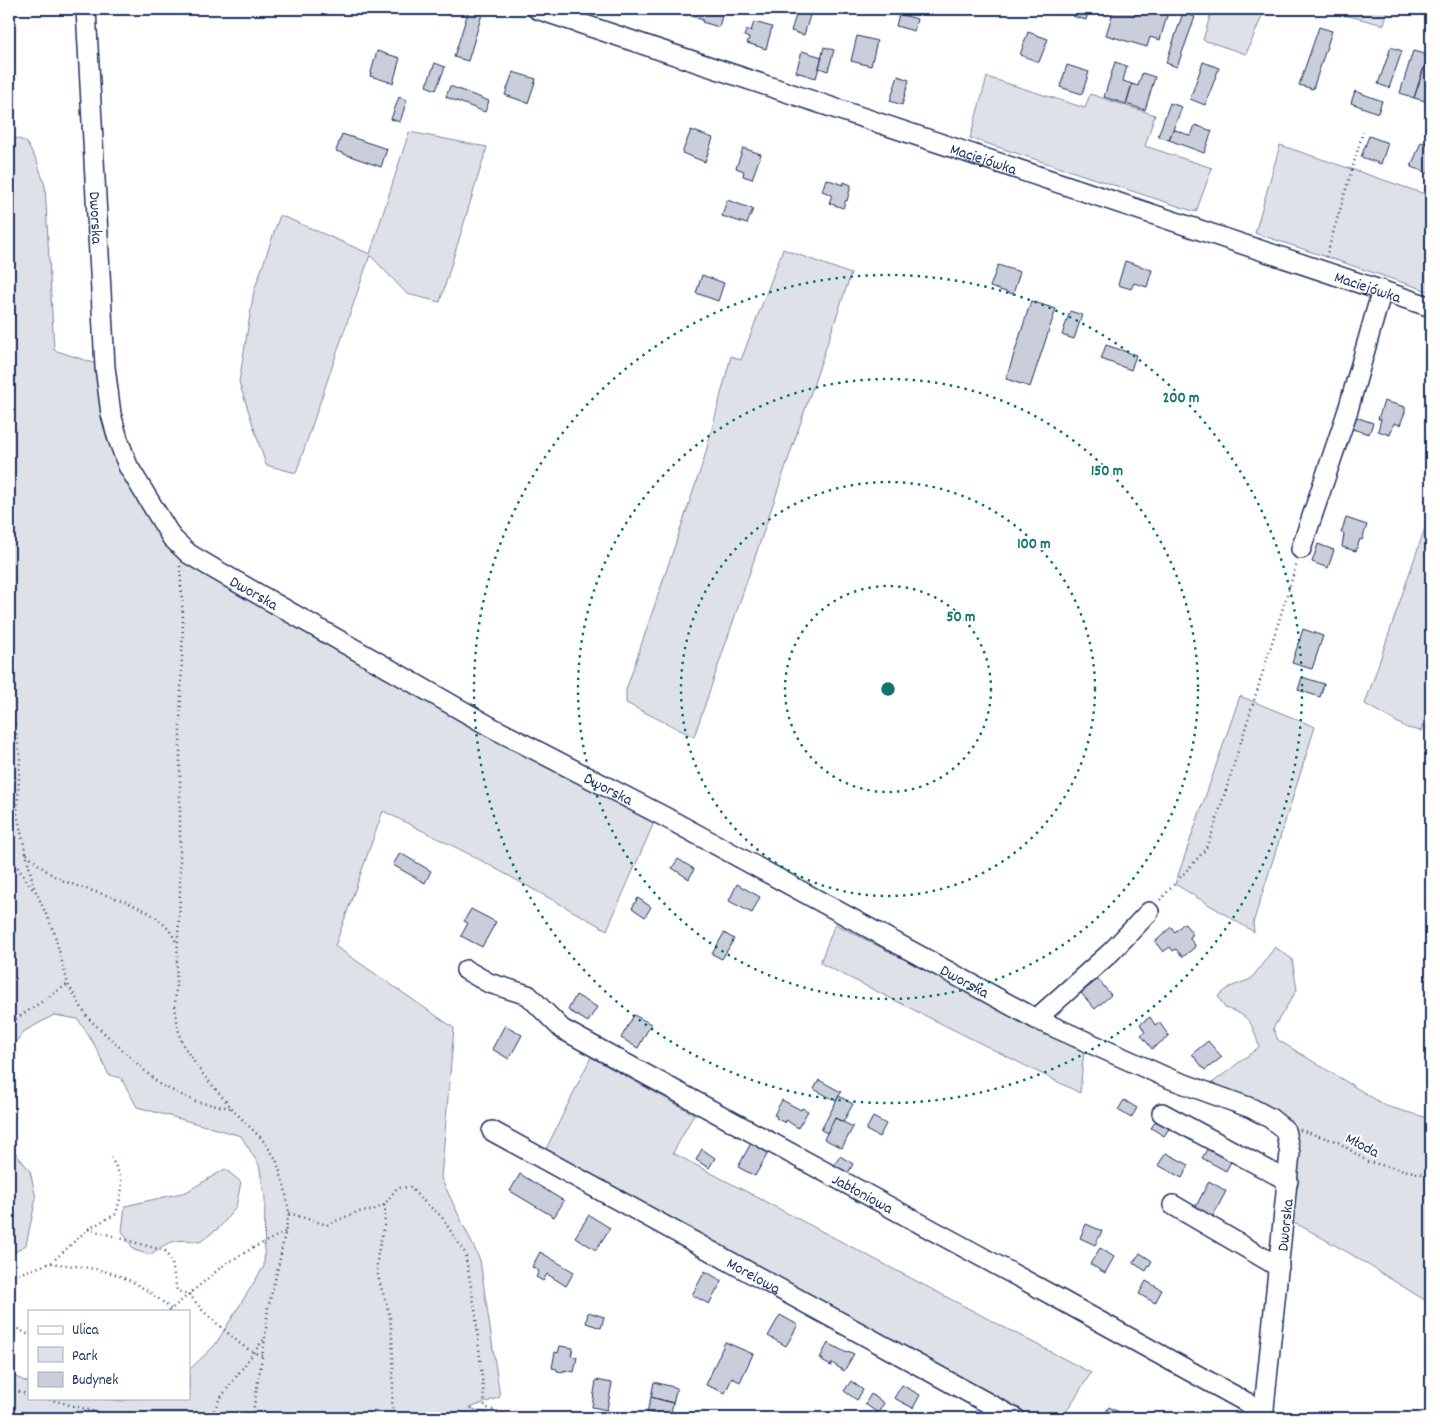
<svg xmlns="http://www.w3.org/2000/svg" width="1440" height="1427" font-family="Dekko,sans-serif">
<rect width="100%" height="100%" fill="#fff"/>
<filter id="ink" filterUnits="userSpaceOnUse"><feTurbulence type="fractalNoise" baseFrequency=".02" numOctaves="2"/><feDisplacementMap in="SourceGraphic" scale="10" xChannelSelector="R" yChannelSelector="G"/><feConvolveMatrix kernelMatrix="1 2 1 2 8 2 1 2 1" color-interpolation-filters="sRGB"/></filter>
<g filter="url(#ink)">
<path fill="#dee1e7" stroke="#7c88a2" d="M1212 9H1265L1246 54 1203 40Z
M1321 9H1388L1384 25Z
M987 77 1085 108 1090 94 1155 115 1145 146 1212 168 1196 212 970 138Z
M409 132 487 147 440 302 407 294 370 255 296 473 266 465 239 382 254 291 280 215 370 254Z
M9 135 26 142 37 161 45 186 54 350 100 365 108 422 181 555 656 818 607 930 471 855 383 811 335 946 454 1028 441 1178 480 1260 500 1397 470 1408 500 1418H38L19 1415 9 1408V1374L29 1383V1398H98L122 1401 133 1398H189V1370L215 1345 264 1266 265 1198 259 1165 241 1136 137 1107 121 1078 109 1075 95 1046 78 1019 54 1015 23 1032 9 1052Z
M1280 145 1431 196V292L1255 233Z
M783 249 851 274 694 737 626 703V690L704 459 731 356 741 360Z
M1431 510V698L1421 731 1407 728 1365 704Z
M1240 696 1315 727 1253 923 1254 932 1175 884Z
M835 924 1084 1050 1080 1093 820 963Z
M1275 947 1292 959 1297 990 1273 1028 1278 1040 1386 1106 1431 1119V1304L1349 1253 1301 1226 1288 1221 1296 1147 1287 1119 1278 1112 1211 1084 1259 1047C1252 1023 1251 1016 1225 1008L1218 996 1230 987 1251 979Z
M591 1057 694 1114 673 1153 1091 1373 1062 1418H1032L545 1151Z
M9 1145 30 1171 36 1198 26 1245 9 1256Z
M225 1169 241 1182 236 1207 220 1227 200 1242C176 1238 169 1241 150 1255L134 1250 122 1231 125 1206 186 1192Z"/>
<path fill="#caceda" stroke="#1b2f5e" d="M469 9 483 11 468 61 454 57Z
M694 9H724L719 27 702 22 703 20 691 16Z
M798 9H812L804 35 791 31Z
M1074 9H1089L1086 20 1072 16Z
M1114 9H1169L1160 40 1150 37 1147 47 1106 35Z
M1183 13 1195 17 1177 67 1166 63Z
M899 14 917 19 914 31 896 26Z
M754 22 772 27 766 49 747 43 749 38 744 36 747 29 751 31Z
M1319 27 1332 31 1313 89 1299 85Z
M1028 32 1048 39 1039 62 1020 55Z
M857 36 877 41 871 66 851 61Z
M824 47 834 50 828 71 819 68Z
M1391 47 1402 51 1389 88 1378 84Z
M377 51 400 58 393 83 370 76Z
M802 51 822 57 816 78 796 72Z
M1413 51 1428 55 1414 98 1400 93Z
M1428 55 1431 56V94L1429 102 1414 98Z
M1115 62 1127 66 1123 81 1132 84 1126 104 1104 97Z
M1203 62 1219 68 1205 105 1190 99Z
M435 63 445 67 436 90 426 86Z
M1067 65 1089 72 1082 94 1060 87Z
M513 72 536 79 528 103 505 95Z
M1142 73 1155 77 1145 110 1126 104 1132 84 1138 86Z
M898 76 909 80 902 105 890 101Z
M450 86 489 101 485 112 446 97Z
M1355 91 1382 101 1378 113 1351 103Z
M399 97 407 100 400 122 391 119Z
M1170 103 1182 107 1169 140 1158 136Z
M1195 125 1212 131 1204 153 1169 140 1173 129 1191 136Z
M691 130 713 138 705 162 682 153Z
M342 134 387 149 381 167 336 151Z
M1369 136 1388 143 1381 164 1361 157Z
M1421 142 1431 146V174L1411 167Z
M743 148 761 154 752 179 743 176 744 171 736 168Z
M826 179 843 185 844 182 851 185 847 201 846 200 843 208 829 203 832 195 822 191Z
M727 200 753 209 747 224 722 216Z
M1125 261 1152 270 1147 287 1134 283 1131 289 1118 285Z
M998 265 1020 272 1013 294 990 287Z
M702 275 724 283 718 301 696 293Z
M1031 301 1056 309 1030 387 1006 379Z
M1070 311 1082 315 1074 339 1062 335Z
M1106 345 1136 355 1131 370 1101 359Z
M1384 401 1405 407V412L1400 425 1394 423 1390 435 1378 431 1381 419H1378Z
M1353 416 1373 423 1369 434 1349 428Z
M1346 518 1367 525 1362 540 1360 539 1356 551 1342 547 1344 534 1341 533Z
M1318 544 1334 550 1328 568 1312 562Z
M1303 629 1323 636 1312 669 1292 663Z
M1302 677 1324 684 1320 697 1298 690Z
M400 853 431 871 425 883 393 865Z
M678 859 694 869 689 879 672 868Z
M737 884 760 897 752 913 729 901Z
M638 898 651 907 645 917 632 908Z
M471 909 496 922 482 947 461 936 468 923 464 921Z
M1184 923 1192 933V936L1189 938 1195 945 1194 948 1184 956H1182L1176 949 1173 951 1170 947 1163 952 1155 942 1171 927 1175 932Z
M724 933 734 939 722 959 712 954Z
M1098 979 1111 995 1095 1009 1081 993Z
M576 995 597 1007 588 1022 568 1010Z
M634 1015 651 1024 638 1048 621 1038Z
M1150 1017 1155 1025 1159 1022 1169 1036 1152 1049 1141 1035 1145 1032 1140 1024Z
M505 1025 522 1035 509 1059 492 1049Z
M1208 1041 1222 1057 1205 1070 1192 1054Z
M819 1080 841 1092 836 1101 814 1089Z
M839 1096 853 1104 843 1122 835 1118 827 1133 821 1130Z
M782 1100 801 1110 802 1108 808 1111 798 1128 786 1120 785 1123 776 1118 777 1116 774 1115Z
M1124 1100 1137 1108 1131 1118 1118 1110Z
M873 1117 886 1124 879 1137 866 1130Z
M835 1118 853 1127 842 1148 824 1139Z
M1158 1118 1171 1126 1164 1136 1151 1128Z
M751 1143 768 1153 755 1176 738 1167Z
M1209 1146 1233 1158 1226 1171 1202 1158Z
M702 1149 715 1158 709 1168 696 1160Z
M1166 1153 1189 1165 1182 1178 1158 1165Z
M840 1156 853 1164 847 1175 834 1166Z
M520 1174 564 1201 554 1217 510 1191Z
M1209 1181 1226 1191 1212 1218 1195 1208Z
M589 1215 610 1228 596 1250 575 1237Z
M1086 1224 1102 1231 1095 1245 1080 1238Z
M1100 1248 1114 1257 1105 1273 1090 1264Z
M540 1252 574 1272 566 1286 547 1274 543 1281 536 1277 539 1271 532 1267Z
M1140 1253 1152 1261 1146 1271 1133 1263Z
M705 1271 722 1281 709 1304 692 1295Z
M1146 1281 1162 1290 1155 1303 1139 1294Z
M588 1312 604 1317 601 1328 586 1323Z
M780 1315 798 1325 786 1346 768 1336Z
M725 1342 753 1354 740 1382 732 1378 725 1393 706 1385Z
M828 1343 847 1353 848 1351 854 1354 844 1371 832 1363 831 1366 822 1361 823 1359 820 1358Z
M560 1346 573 1348 571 1356 577 1357 574 1372 564 1370V1372L557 1371V1369L552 1368 555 1352 558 1353Z
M596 1380 612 1383 607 1410 592 1407Z
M851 1381 863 1390 857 1400 844 1391Z
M654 1382 677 1388 673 1403 651 1397Z
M902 1385 920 1395 913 1408 894 1398Z
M871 1394 884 1403 878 1413 865 1404Z
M651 1397 673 1403 670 1418 647 1412Z
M1109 1407 1130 1418H1102Z"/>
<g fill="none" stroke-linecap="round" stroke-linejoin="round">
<g stroke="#1b2f5e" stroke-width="22">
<g id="minor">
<path id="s1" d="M86 9 105 367 111 414 118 439 128 466 172 538 189 554 216 570 491 727 665 817 1036 1019 1168 1078 1251 1108 1270 1118 1285 1130 1290 1153 1263 1418"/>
<path id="s2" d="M537 9 1431 307"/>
<path d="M1301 549 1348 410 1382 290"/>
<path id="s3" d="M466 970 489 983 528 995 562 1029 1061 1300 1264 1412"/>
<path d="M1036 1019 1111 952 1149 912"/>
<path d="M1162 1113 1288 1181"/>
<path id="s4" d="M492 1131 1015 1418"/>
<path d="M1173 1205 1279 1267"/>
</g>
</g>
<path stroke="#1b2f5e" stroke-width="2.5" stroke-dasharray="1 4" stroke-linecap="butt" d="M1326 257 1363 132
M180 566 183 620 180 726V894L175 1006 178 1027 180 1038 185 1048 201 1072 236 1113 262 1139 276 1159 285 1188 289 1213 278 1268 268 1308 265 1339 252 1418
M9 710 15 724 20 758 17 815 34 887 54 932 68 984 87 1017 159 1084 196 1102 231 1108
M27 854C35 862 44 870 54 876 92 897 158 898 177 944
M9 855 34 891
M1160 900 1205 850 1213 831 1297 563
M9 1026 13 1021 68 984
M1300 1130 1338 1142 1368 1162 1431 1176
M384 1205C388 1225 378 1243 377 1262 376 1281 387 1300 390 1318 394 1348 394 1388 391 1418
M289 1213 327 1225 357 1212 371 1211 384 1205 397 1188 410 1187 420 1198 441 1216 465 1253 475 1309 485 1407 516 1418
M88 1229 165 1251 172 1263 177 1291 189 1294 203 1311 239 1343 254 1353 262 1355
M51 1263C71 1266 94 1267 114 1274 135 1281 155 1295 171 1309
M9 1277 51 1263 88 1229 116 1214C123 1188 126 1183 111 1158
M169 1311 225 1264 251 1249 285 1232
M9 1324 29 1335
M9 1388 29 1395
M44 1398 119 1418
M208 1418 213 1413 219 1400 263 1340"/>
<use href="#minor" stroke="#fff" stroke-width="19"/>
</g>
</g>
<g fill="none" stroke="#0f766e" stroke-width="2.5" stroke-dasharray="2.5 5">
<circle cx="888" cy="689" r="103"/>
<circle cx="888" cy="689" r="207"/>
<circle cx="888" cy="689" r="310"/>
<circle cx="888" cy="689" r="414"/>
</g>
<g text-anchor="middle" stroke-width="4" stroke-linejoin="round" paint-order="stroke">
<g font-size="16" fill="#1b2f5e" stroke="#fff">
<text dy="6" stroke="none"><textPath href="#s2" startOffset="471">Maciejówka</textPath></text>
<text dy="6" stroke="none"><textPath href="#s1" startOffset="209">Dworska</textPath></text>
<text dy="6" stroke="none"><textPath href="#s2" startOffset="876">Maciejówka</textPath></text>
<text dy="6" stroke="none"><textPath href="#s1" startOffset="644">Dworska</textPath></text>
<text dy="6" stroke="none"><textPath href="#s1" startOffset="1049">Dworska</textPath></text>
<text dy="6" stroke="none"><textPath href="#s1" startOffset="1454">Dworska</textPath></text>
<text transform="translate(1363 1144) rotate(28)" y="6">Młoda</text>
<text dy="6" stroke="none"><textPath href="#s3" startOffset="458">Jabłoniowa</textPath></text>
<text transform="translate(1284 1225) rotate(-84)" y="6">Dworska</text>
<text dy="6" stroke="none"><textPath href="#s4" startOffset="299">Morelowa</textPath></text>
</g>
</g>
<circle cx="888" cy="689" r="8" fill="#0f766e" stroke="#fff" stroke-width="2.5"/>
<g font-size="15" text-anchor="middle" font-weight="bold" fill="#0f766e" stroke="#fff" stroke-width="4" stroke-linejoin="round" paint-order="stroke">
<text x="1181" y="402">200 m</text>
<text x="1107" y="475">150 m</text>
<text x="1034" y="548">100 m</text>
<text x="961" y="621">50 m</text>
</g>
<rect width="1440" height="1427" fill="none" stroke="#fff" stroke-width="30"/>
<rect x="15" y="15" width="1410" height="1397" fill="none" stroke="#1b2f5e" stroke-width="2" filter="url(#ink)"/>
<rect x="28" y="1310" width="162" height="90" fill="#ffffff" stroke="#a4acbf"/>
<rect x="38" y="1326" width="25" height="8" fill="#ffffff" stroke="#a4acbf"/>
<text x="72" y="1334" font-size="15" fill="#1b2f5e">Ulica</text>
<rect x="38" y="1347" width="25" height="15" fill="#dee1e7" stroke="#a4acbf"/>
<text x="72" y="1360" font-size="15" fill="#1b2f5e">Park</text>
<rect x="38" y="1372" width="25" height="15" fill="#caceda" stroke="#a4acbf"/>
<text x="72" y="1384" font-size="15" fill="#1b2f5e">Budynek</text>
</svg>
